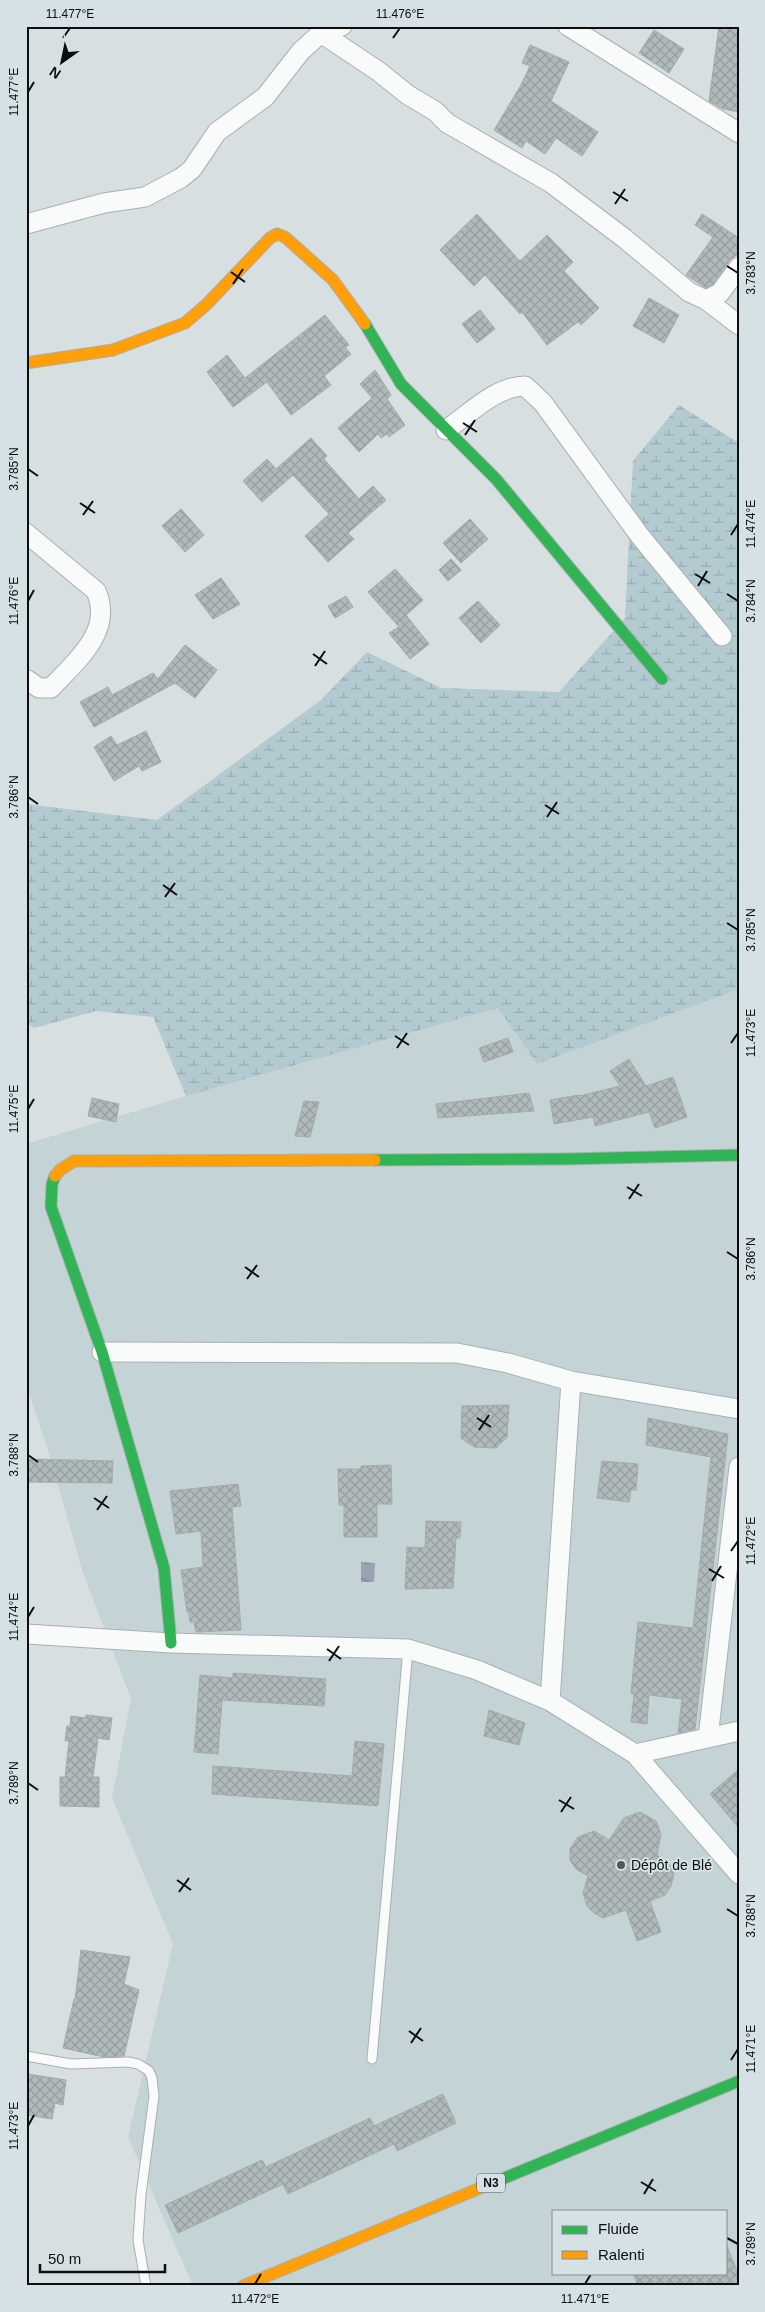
<svg xmlns="http://www.w3.org/2000/svg" width="765" height="2312" font-family="Helvetica,sans-serif">
<defs>
<pattern id="wetland-marsh" width="20" height="14" patternUnits="userSpaceOnUse" patternTransform="scale(1.25)"><rect width="20" height="14" fill="#b2cad0"/><path d="M1 5h8M5 5V1M11 12h8M15 12V8" fill="none" stroke="#98acb2"/></pattern>
<pattern id="water-ripples" width="26" height="14" patternUnits="userSpaceOnUse" patternTransform="scale(1.25)"><rect width="26" height="14" fill="#98a3b5"/><path d="M2 4q2-2 4 0t4 0M15 11q2-2 4 0t4 0" fill="none" stroke="#7a8392"/></pattern>
<pattern id="building-cross-hatch" width="8" height="8" patternUnits="userSpaceOnUse" patternTransform="scale(1.25)"><rect width="8" height="8" fill="#b0babb"/><path d="M0 0l8 8M0 8l8-8" fill="none" stroke="#969fa0"/></pattern>
</defs>
<rect width="100%" height="100%" fill="#d8dfe0"/>
<path fill="#c4d3d6" fill-rule="evenodd" d="M739 989V2286H193L128 2137 173 1944 112 1798 131 1699 82 1570 50 1456 26 1384V1144L186 1096 498 1008 537 1064ZM554 2211H726V2273H554Z"/>
<path fill="url(#wetland-marsh)" d="M679 405 739 443V989L537 1064 498 1008 186 1096 153 1017 96 1011 34 1028 26 1022V804L157 820 321 700 367 652 441 688 559 692 625 618 633 461Z"/>
<path fill="url(#water-ripples)" d="M361 1562 375 1563 374 1582H361Z"/>
<path fill="url(#building-cross-hatch)" stroke="#a4aaaa" d="M719 26H739V112L723 109 709 101Z
M654 30 684 49 669 73 639 53Z
M530 45 569 62 551 101 598 132 582 156 556 138 545 154 526 141 522 148 494 130 521 85 530 66 522 63Z
M477 214 520 261 547 235 573 262 564 271 599 308 581 325 578 322 547 345 522 312 520 314 485 275 474 286 440 250Z
M702 214 739 238V253L730 260 713 284 706 288 686 275 713 237 695 225Z
M649 298 679 315 664 343 633 326Z
M480 310 495 329 477 343 462 324Z
M325 315 349 345 345 347 351 354 324 376 331 385 291 415 267 382 233 407 207 372 227 355 245 378Z
M375 370 391 395 387 399 405 425 389 437 387 434 381 438 378 434 359 452 338 428 372 398 360 384Z
M311 438 327 456 324 459 359 499 373 486 386 500 348 533 354 539 328 562 305 536 329 514 293 475 262 502 243 481 267 459 276 469Z
M181 509 204 535 185 552 162 526Z
M470 519 488 539 461 563 443 543Z
M451 559 461 570 448 581 439 570Z
M395 569 423 600 406 615 429 644 410 659 389 633 399 627 368 592Z
M221 578 240 604 213 619 195 595Z
M346 596 353 607 335 618 328 606Z
M478 601 500 625 481 643 459 618Z
M185 645 217 670 195 698 175 683 94 727 80 702 108 687 112 695 153 673 158 679Z
M146 731 161 762 142 771 139 766 114 781 94 747 111 736 117 745Z
M508 1038 513 1052 484 1062 479 1048Z
M629 1059 646 1086 673 1077 687 1117 655 1128 649 1112 595 1126 593 1117 554 1124 550 1100 579 1095V1096L620 1086 610 1071Z
M529 1093 534 1111 438 1118 436 1104Z
M92 1098 119 1104 116 1122 88 1116Z
M304 1101 319 1102 310 1137 295 1136Z
M509 1405 507 1437 496 1448 474 1447 461 1438 462 1406Z
M648 1418 728 1434 695 1729 678 1733 682 1699 649 1695 647 1724 631 1722 634 1694 631 1693 638 1622 693 1628 711 1457 646 1445Z
M26 1459 113 1461 112 1483 26 1482Z
M602 1461 638 1464 636 1490H631L629 1502 597 1498Z
M391 1465 392 1504H377V1537H344V1505H339L338 1469H361V1466Z
M238 1484 241 1506 232 1507 241 1630 196 1632 194 1622H190L189 1612H187L181 1570 203 1567 201 1531 176 1534 170 1491Z
M426 1521 461 1522 460 1538H456L453 1588 405 1589 407 1547 425 1548Z
M233 1673 326 1679 324 1706 222 1700 218 1754 194 1752 200 1675 233 1678Z
M489 1710 525 1723 519 1745 484 1736Z
M86 1715 112 1718 109 1740 98 1738 93 1777H99V1807L60 1806V1777H65L69 1741H65L67 1726H70L71 1716 86 1718Z
M355 1741 384 1744 378 1806 212 1794 213 1766 352 1776Z
M739 1769V1828L710 1794Z
M640 1812 656 1821 661 1834 657 1855 669 1863 674 1874 671 1886 665 1895 650 1901 661 1932 637 1941 626 1910 603 1918 594 1913 587 1906 583 1893 588 1876 576 1869 570 1860V1849L578 1837 594 1831 609 1840 624 1818Z
M81 1950 130 1957 124 1984 139 1990 124 2056 104 2057 63 2048 74 1999H75Z
M28 2074 66 2080 63 2105 55 2103 52 2119 26 2115Z
M443 2094 456 2123 397 2151 394 2144 288 2194 283 2184 178 2233 165 2205 262 2160 266 2167 370 2118 374 2126Z
M727 2246 739 2276V2286H638L633 2273H726Z"/>
<g fill="none" stroke-linecap="round" stroke-linejoin="round">
<g stroke="#aab0b1" stroke-width="11">
<path id="lane" d="M26 2056 71 2064 128 2062 138 2064 149 2071 152 2078 154 2096 141 2195 138 2240 146 2286
M372 2059 408 1649"/>
</g>
<g stroke="#aab0b1" stroke-width="21">
<path id="street" d="M568 26 739 133
M321 33 378 71 408 95 435 111 447 123 551 183 624 238 689 292 706 300 720 293 739 267
M26 224 104 203 145 197 181 178 192 169 217 132 265 97 301 51 321 33 342 26
M706 300 739 325
M446 430C469 414 496 386 525 386L543 403 640 536 722 636
M26 533 96 591C114 631 76 661 51 688H39L26 679
M102 1352 457 1353 508 1363 571 1381 739 1409
M26 1634 171 1643 408 1649 477 1670 550 1701 635 1754 739 1874
M550 1701 571 1381
M708 1738 739 1467
M635 1754 739 1731"/>
</g>
<g stroke="#aab0b1" stroke-width="13">
<path id="fast" d="M365 324 401 384 496 479 662 679
M375 1160 566 1159 739 1155
M55 1176 52 1184 51 1207 102 1352 164 1568 171 1643
M490 2184 739 2081"/>
</g>
<g stroke="#aab0b1" stroke-width="13">
<path id="slow" d="M26 363 113 350 185 323 207 304 270 238 277 234 285 237 333 280 365 324
M55 1176 60 1170 74 1161 375 1160
M243 2286 490 2184"/>
</g>
<use href="#lane" stroke="#f9fafa" stroke-width="9"/>
<use href="#street" stroke="#f9fafa" stroke-width="19"/>
<use href="#fast" stroke="#30b455" stroke-width="11"/>
<use href="#slow" stroke="#ff9f0a" stroke-width="11"/>
</g>
<path fill="none" stroke="#0b0f10" stroke-width="2" d="M63 38 70 28M393 38 400 28M28 92 34 82M613 192 628 201M615 204 625 189M727 266 738 273M231 272 245 282M233 284 243 269M463 423 477 432M465 435 475 420M28 469 38 476M80 503 95 513M83 515 93 501M731 535 738 524M695 574 710 583M698 586 707 571M727 594 738 601M28 601 34 590M313 654 327 664M315 666 325 651M28 797 38 804M545 805 559 814M547 817 557 802M163 885 177 895M165 897 175 883M727 923 738 930M395 1036 409 1045M731 1043 738 1033M397 1048 407 1033M28 1109 34 1099M627 1187 642 1196M629 1199 639 1184M727 1252 738 1259M245 1267 259 1277M247 1279 257 1265M477 1418 491 1427M479 1430 489 1415M28 1455 38 1462M94 1498 109 1508M97 1510 107 1496M731 1551 738 1541M709 1569 724 1578M712 1581 721 1566M28 1617 34 1607M327 1649 341 1659M329 1661 339 1646M28 1783 38 1790M559 1800 574 1809M561 1812 571 1797M177 1880 191 1890M179 1892 189 1878M727 1909 738 1916M409 2031 423 2041M411 2043 421 2028M731 2060 738 2049M28 2126 34 2115M641 2182 656 2191M644 2194 653 2179M727 2238 738 2244M255 2284 261 2274M585 2284 591 2274"/>
<circle fill="#535859" stroke="#d5e1e4" stroke-width="2" cx="621" cy="1865" r="5"/>
<g text-anchor="middle" stroke-width="4" stroke-linejoin="round" paint-order="stroke">
<rect fill="#d5e1e4" stroke="#484e50" stroke-width="1" x="477" y="2173.5" width="28" height="19" rx="4"/>
<g font-size="12" font-weight="bold" fill="#0b0f10">
<text x="491" y="2187">N3</text>
</g>
<g font-size="14" fill="#0b0f10" stroke="#d5e1e4" text-anchor="start">
<text x="631" y="1870">Dépôt de Blé</text>
</g>
</g>
<rect width="765" height="2312" fill="none" stroke="#d5e1e4" stroke-width="55"/>
<rect x="552" y="2210" width="175" height="65" fill="#d5e1e4" stroke="#848d8f"/>
<rect x="562" y="2226" width="25" height="8" fill="#30b455" stroke="#848d8f"/>
<text x="598" y="2234" font-size="15" fill="#0b0f10">Fluide</text>
<rect x="562" y="2251" width="25" height="8" fill="#ff9f0a" stroke="#848d8f"/>
<text x="598" y="2260" font-size="15" fill="#0b0f10">Ralenti</text>
<g transform="translate(62 62) rotate(213)" stroke="#d5e1e4" stroke-width="4" paint-order="stroke">
<path d="M0-4L9 19L0 12L-9 19Z" fill="#0b0f10"/>
<text y="-8" font-size="14" font-weight="bold" text-anchor="middle" fill="#0b0f10">N</text>
</g>
<path d="M40 2264v8h125v-8" fill="none" stroke="#0b0f10" stroke-width="2.5"/>
<text x="48" y="2264" font-size="15" fill="#0b0f10" stroke="#d5e1e4" stroke-width="4" paint-order="stroke">50 m</text>
<rect x="28" y="28" width="710" height="2256" fill="none" stroke="#0b0f10" stroke-width="2"/>
<g font-size="12" text-anchor="middle" fill="#0b0f10">
<text x="70" y="18">11.477°E</text>
<text x="400" y="18">11.476°E</text>
<text transform="translate(14 92) rotate(-90)" y="4">11.477°E</text>
<text transform="translate(751 273) rotate(-90)" y="4">3.783°N</text>
<text transform="translate(14 469) rotate(-90)" y="4">3.785°N</text>
<text transform="translate(751 524) rotate(-90)" y="4">11.474°E</text>
<text transform="translate(14 601) rotate(-90)" y="4">11.476°E</text>
<text transform="translate(751 601) rotate(-90)" y="4">3.784°N</text>
<text transform="translate(14 797) rotate(-90)" y="4">3.786°N</text>
<text transform="translate(751 930) rotate(-90)" y="4">3.785°N</text>
<text transform="translate(751 1033) rotate(-90)" y="4">11.473°E</text>
<text transform="translate(14 1109) rotate(-90)" y="4">11.475°E</text>
<text transform="translate(751 1259) rotate(-90)" y="4">3.786°N</text>
<text transform="translate(14 1455) rotate(-90)" y="4">3.788°N</text>
<text transform="translate(751 1541) rotate(-90)" y="4">11.472°E</text>
<text transform="translate(14 1617) rotate(-90)" y="4">11.474°E</text>
<text transform="translate(14 1783) rotate(-90)" y="4">3.789°N</text>
<text transform="translate(751 1916) rotate(-90)" y="4">3.788°N</text>
<text transform="translate(751 2049) rotate(-90)" y="4">11.471°E</text>
<text transform="translate(14 2126) rotate(-90)" y="4">11.473°E</text>
<text transform="translate(751 2244) rotate(-90)" y="4">3.789°N</text>
<text x="255" y="2303">11.472°E</text>
<text x="585" y="2303">11.471°E</text>
</g>
</svg>
